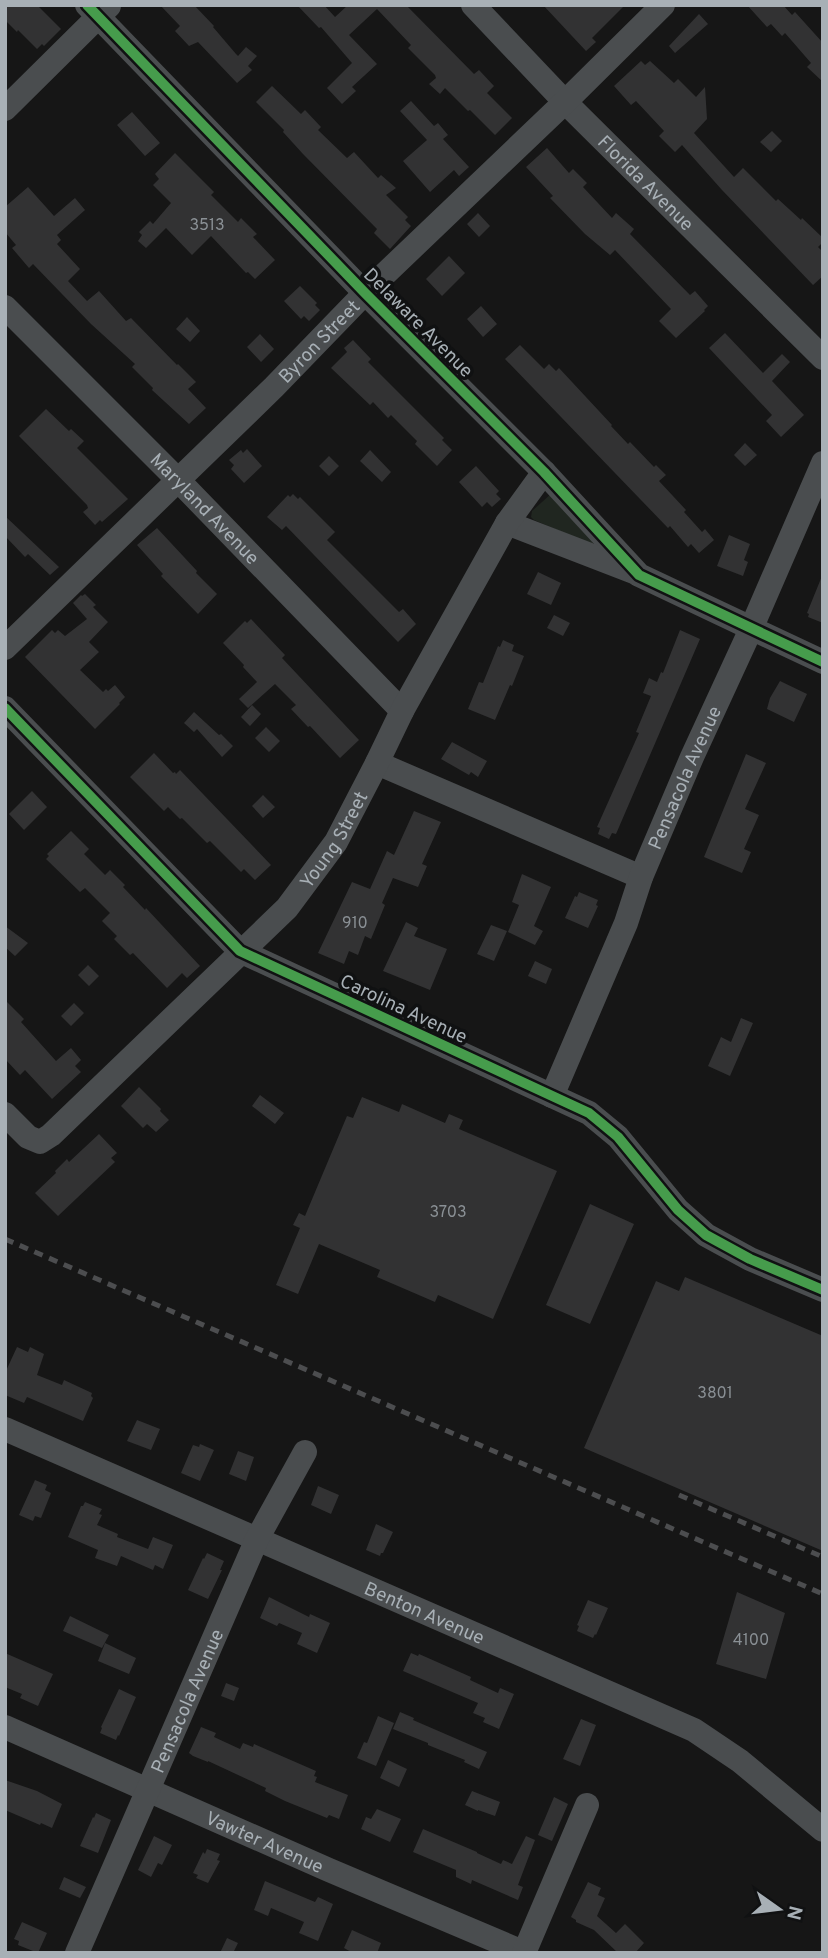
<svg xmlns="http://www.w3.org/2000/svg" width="828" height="1958" font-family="Overpass,sans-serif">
<rect width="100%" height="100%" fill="#161616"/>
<path fill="#202620" d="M551 494 596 542 590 544 534 520 531 517 532 511Z"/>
<path fill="#323233" d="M5 5H37L61 29 44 46 42 44 37 49 18 30 17 32 5 20Z
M160 5H194L214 26 213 27 236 54 238 56 246 47 257 56 248 66 252 70 237 83 198 42 189 46 175 31 180 26Z
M297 5H324L335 17 348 5H406L474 74 479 70 494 86 487 93 512 118 495 135 470 110 468 111 445 88 440 94 429 84 436 78 435 75 408 48 411 45 377 9 349 35 377 64 352 87 356 91 342 104 327 88 352 63 321 27 319 28Z
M543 5H625L592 38 596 42 586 51Z
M747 5H783L792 15 795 12 823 43V82L807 67 811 63 785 33 782 36 771 24 767 27Z
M699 14 708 24 675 53 669 46Z
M641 61 645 65 650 61 674 83 678 79 696 97 705 87 707 119 694 133 734 177 743 168 776 201 778 199 801 220 802 218 823 238V242L818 247 823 252V276L813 285 722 190 682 145 675 152 659 136 664 131 636 101 631 105 614 86Z
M272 86 301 114 305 110 321 127 318 130 347 158 354 152 378 178 381 175 396 188 386 195 408 217 405 220 411 226 390 249 374 233 377 229 303 154 283 132 284 130 256 102Z
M411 101 434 126 438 123 448 135 443 139 469 167 459 176 454 170 430 192 403 161 427 140 400 111Z
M132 112 160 143 145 156 117 125Z
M772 131 782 141 771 152 760 142Z
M547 148 569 173 573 169 587 183 583 187 612 218 616 213 634 229 630 234 690 295 695 291 708 306 704 310 705 311 676 338 659 321 671 309 615 250 610 255 585 234 550 198 553 196 526 167Z
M175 153 214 192 211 195 238 222 241 218 257 234 253 237 275 260 255 279 248 272 246 273 211 236 192 255 166 228 146 248 138 241 142 235 139 232 150 221 153 224 171 203 153 185 159 179 155 174Z
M28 187 54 216 75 198 85 210 57 235 61 240 57 244 80 269 68 281 87 301 99 291 126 321 131 318 177 365 178 364 196 382 188 389 206 408 189 424 152 390 153 388 132 367 135 364 91 324 33 264 29 268 12 248 16 245 5 232V207Z
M478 213 490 226 479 237 467 224Z
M449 256 465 273 442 296 426 279Z
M300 286 317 303 315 305 320 310 309 321 304 316 301 319 284 301Z
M481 306 497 324 483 337 467 319Z
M187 317 200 331 190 342 176 329Z
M725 333 763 373 782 354 790 362 772 381 804 415 781 437 766 421 772 415 709 348Z
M260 334 274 349 261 362 247 347Z
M353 340 371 359 368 362 444 438 442 440 452 450 437 466 415 444 417 441 391 415 388 418 373 402 370 405 331 368 347 352 344 348Z
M520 345 544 369 549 364 556 371 559 368 612 425 611 426 628 444 630 442 654 467 656 465 666 475 659 481 686 510 684 512 702 532 705 529 714 540 699 553 691 544 688 547 670 526 668 528 505 359Z
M46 409 69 431 71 429 84 441 77 448 128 499 102 522 100 520 95 525 83 512 88 508 87 505 19 436Z
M745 443 757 455 745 466 734 455Z
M247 449 262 466 244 483 231 469 234 465 229 460 241 450 243 453Z
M370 450 391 472 382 482 360 461Z
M329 456 339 466 329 476 319 466Z
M476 466 499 491 496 494 501 499 492 507 487 502 482 507 459 482Z
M293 494 298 499 300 497 335 532 327 540 399 612 403 609 416 624 398 642 286 526 282 530 267 517 288 495 290 497Z
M5 516 59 567 50 575 28 554 25 557 5 536Z
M157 528 197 571 196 573 217 594 198 614 161 576 163 574 137 545Z
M729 535 750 544 744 560 748 562 743 576 717 566Z
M538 572 561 583 551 605 527 594Z
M822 576H823V623L808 617 809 614 807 613Z
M85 594 96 605 93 607 108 622 89 642 99 652 80 670 103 692 106 689 108 691 115 685 125 697 119 703 120 704 95 729 25 657 52 630 55 633 58 630 65 636 87 619 73 603 81 595 82 596Z
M554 615 570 623 563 636 547 628Z
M251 619 285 655 282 658 359 740 340 758 310 726 308 727 291 709 296 705 275 684 248 708 239 699 257 682 243 667 244 665 223 643 245 621 247 623Z
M680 630 700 639 616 834 612 833 609 839 598 834 600 828 597 827 639 733 636 732 651 696 643 693 649 678 657 682 661 672 663 673Z
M503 640 514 645 512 651 524 656 512 686 510 685 495 720 468 709 479 682 483 683 498 646 500 647Z
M780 681 807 694 794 722 767 709 770 698Z
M252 705 261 714 250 726 241 717Z
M194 712 219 735 221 734 233 746 222 757 197 729 194 732 184 723Z
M266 727 280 741 269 752 255 738Z
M452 742 487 761 478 777 471 772 469 775 441 759Z
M154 753 173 773 175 772 176 774 180 770 271 865 255 880 244 869 241 872 210 841 207 843 182 818 180 819 168 807 164 811 130 777Z
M746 754 766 763 745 809 759 815 744 849 751 852 742 873 704 857Z
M32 791 47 807 24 830 9 814Z
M263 795 275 807 263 818 252 806Z
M414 811 441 822 422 864 427 866 418 887 393 878 382 903 385 905 371 939 365 936 358 955 349 951 344 964 318 953 352 882 370 889 387 851 394 855Z
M71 831 89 849 84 854 105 875 110 870 125 885 123 887 145 910 146 908 200 966 187 978 182 973 167 988 133 953 130 955 114 939 117 936 102 921 110 913 85 888 80 892 46 859 49 856 47 854Z
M522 874 551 887 534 926 543 931 535 945 508 932 519 905 512 902Z
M579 892 598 900 596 905 598 906 588 928 565 918 575 896 577 897Z
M406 922 418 928 414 936 447 949 430 990 383 971Z
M491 925 507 931 494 961 477 954Z
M5 926 28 943 15 956 5 947Z
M535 961 552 969 546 984 528 976Z
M88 965 99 976 89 986 78 975Z
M5 1000 24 1019 21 1022 56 1061 71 1048 81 1060 75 1066 81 1072 52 1099 25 1070 20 1075 5 1059Z
M74 1003 84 1013 71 1026 61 1016Z
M741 1018 753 1023 730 1076 708 1066 721 1037 731 1042Z
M139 1087 161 1109 160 1111 169 1120 156 1132 147 1124 143 1128 121 1106Z
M260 1095 284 1113 275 1124 252 1106Z
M362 1097 399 1112 402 1104 445 1123 449 1114 463 1120 459 1129 557 1171 493 1319 438 1295 435 1302 377 1277 380 1270 319 1244 298 1294 276 1285 300 1228 293 1225 299 1213 305 1216 347 1116 353 1118Z
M99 1134 117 1153 111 1158 115 1162 58 1216 35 1193 56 1173 55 1171 67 1159 69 1162Z
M590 1204 634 1224 590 1324 546 1305Z
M685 1277 823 1336V1551L584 1448 656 1281 679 1291Z
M17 1347 28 1352 30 1347 44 1354 37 1375 62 1385 64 1380 92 1393 91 1396 93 1398 83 1421 27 1397 24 1403 5 1395V1373Z
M137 1420 160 1429 151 1450 127 1441Z
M200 1444 214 1450 200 1481 181 1473 193 1445 199 1447Z
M238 1451 254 1457 246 1481 229 1474Z
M35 1480 47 1485 45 1490 51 1493 41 1518 35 1516 33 1521 19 1515Z
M318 1486 339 1495 331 1514 311 1505Z
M85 1502 102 1509 99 1514 102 1515 97 1525 118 1534 117 1537 148 1549 153 1537 173 1545 163 1569 155 1565 153 1570 121 1556 117 1566 95 1558 98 1550 68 1537 81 1506H83Z
M376 1524 393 1532 383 1553H381L380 1556 366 1550Z
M207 1553 224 1561 220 1570H222L208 1599 188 1590 203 1558 204 1559Z
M737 1592 785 1613 766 1679 716 1664Z
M269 1597 309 1617 310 1614 330 1623 317 1653 297 1644 302 1633 279 1623 277 1626 260 1618Z
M588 1600 608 1608 596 1635 595 1634 593 1638 577 1631 579 1626 577 1625Z
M70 1616 109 1635 102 1648 63 1631Z
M105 1643 136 1658 129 1674 98 1661Z
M5 1653 53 1674 38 1706 20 1698 22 1694 5 1687Z
M411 1653 418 1656 419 1654 471 1677 470 1680 498 1693 500 1688 514 1694 499 1729 483 1722 485 1718 473 1713 478 1703 403 1671Z
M226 1683 239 1688 234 1701 221 1696Z
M119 1689 136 1697 119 1736 118 1735 116 1740 100 1733 102 1728 101 1727Z
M400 1712 414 1718 413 1720 487 1752 479 1769 464 1762 465 1760 428 1745V1743L393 1729Z
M378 1716 394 1723 376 1766 357 1758 364 1742 367 1743Z
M581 1719 596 1725 580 1766 563 1759Z
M201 1727 216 1733 214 1737 240 1749 243 1743 253 1747 254 1744 316 1771 314 1776 317 1777 315 1782 348 1795 339 1819 329 1815 327 1818 285 1801 265 1791 266 1788 208 1761V1762L193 1756 189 1753Z
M388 1760 407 1769 399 1787 380 1778Z
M5 1780 37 1791 62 1804 52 1828 41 1823 40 1825 5 1810Z
M472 1791 500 1802 495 1816 478 1810V1811L465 1805Z
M554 1797 568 1804 552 1841 538 1835Z
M377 1809 401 1819 390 1842 361 1829 366 1817 371 1819Z
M96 1813 111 1820 98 1853 80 1846 93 1817 94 1818Z
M423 1829 477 1852V1853L501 1864 503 1860 512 1864 526 1836 535 1840 518 1885 523 1887 518 1900 472 1880 471 1884 456 1877V1870L413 1852Z
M154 1836 172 1845 162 1865 158 1863 151 1877 138 1870Z
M207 1849 220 1854 217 1860 220 1861 208 1883 196 1878 198 1875 193 1873 203 1852 205 1854Z
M64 1877 86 1887 80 1898 59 1889Z
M265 1881 315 1902 318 1897 333 1904 318 1941 299 1933 304 1922 271 1908 268 1916 254 1910Z
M588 1882 601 1888 598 1895 605 1898 597 1916 616 1933 625 1924 644 1943 635 1953H618L594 1930 576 1922V1920L571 1917Z
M22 1922 47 1933 38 1953 18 1945 19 1941 14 1939Z
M352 1930 381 1943 377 1953H353L344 1948Z
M227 1938 238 1943 233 1953H220Z"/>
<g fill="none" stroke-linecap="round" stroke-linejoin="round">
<g stroke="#4a4d4f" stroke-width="24">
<path d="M87 5 365 293 544 472 639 575 823 662"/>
<path id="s1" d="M473 5 565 102 823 358"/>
<path d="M5 109 109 6"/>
<path id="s2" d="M5 307 178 480 402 711"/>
<path d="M507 523 634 572"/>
<path id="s3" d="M5 648 274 387 365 293 565 102 663 5"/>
<path d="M5 708 240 951 589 1113 618 1137 678 1210 706 1235 750 1259 823 1290"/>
<path d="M377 763 641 877"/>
<path id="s4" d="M552 1096 626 923 641 877 692 757 751 629 823 463"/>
<path id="s5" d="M5 1114 28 1137 40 1142 51 1135 287 908 336 842 377 763 402 711 507 523 544 472"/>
<path id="s6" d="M5 1429 694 1730 740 1761 823 1830"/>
<path id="s7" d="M5 1727 329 1870 525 1953"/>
<path id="s8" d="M77 1953 257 1539 305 1452"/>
<path d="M524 1953 587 1805"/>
</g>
<path stroke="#4c4d4f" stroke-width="5" stroke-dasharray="9 7" stroke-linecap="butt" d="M5 1239 823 1594
M679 1495 823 1557"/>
<g stroke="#101112" stroke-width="15">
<path id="cycleway" d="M87 5 365 293 544 472 639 575 823 662
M5 708 240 951 589 1113 618 1137 678 1210 706 1235 750 1259 823 1290"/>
</g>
<use href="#cycleway" stroke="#469c4c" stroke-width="10"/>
</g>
<g text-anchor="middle" stroke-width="7" stroke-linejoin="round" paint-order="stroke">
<g font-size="16" fill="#8a9095">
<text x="207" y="230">3513</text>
<text x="355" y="928">910</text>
<text x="448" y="1217">3703</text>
<text x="715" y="1398">3801</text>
<text x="751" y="1645">4100</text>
</g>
<g font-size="19" fill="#a8b0b6" stroke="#101112">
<text dy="7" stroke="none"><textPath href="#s1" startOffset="248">Florida Avenue</textPath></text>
<text transform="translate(419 322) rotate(45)" y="7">Delaware Avenue</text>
<text dy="7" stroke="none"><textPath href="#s3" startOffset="439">Byron Street</textPath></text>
<text dy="7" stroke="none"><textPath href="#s2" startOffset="284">Maryland Avenue</textPath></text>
<text dy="7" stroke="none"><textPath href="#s4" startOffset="345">Pensacola Avenue</textPath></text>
<text dy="7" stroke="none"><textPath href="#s5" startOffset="469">Young Street</textPath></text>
<text transform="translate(404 1008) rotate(25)" y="7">Carolina Avenue</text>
<text dy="7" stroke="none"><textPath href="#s6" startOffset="458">Benton Avenue</textPath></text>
<text dy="7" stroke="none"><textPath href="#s8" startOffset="275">Pensacola Avenue</textPath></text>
<text dy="7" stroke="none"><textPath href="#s7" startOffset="284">Vawter Avenue</textPath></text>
</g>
</g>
<rect width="828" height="1958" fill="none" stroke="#a8b0b6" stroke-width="14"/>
<g transform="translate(779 1909) rotate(104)" stroke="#101112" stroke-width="5" paint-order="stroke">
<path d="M0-5L12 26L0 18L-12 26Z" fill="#a8b0b6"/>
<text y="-10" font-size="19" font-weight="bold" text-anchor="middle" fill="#a8b0b6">N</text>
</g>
</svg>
